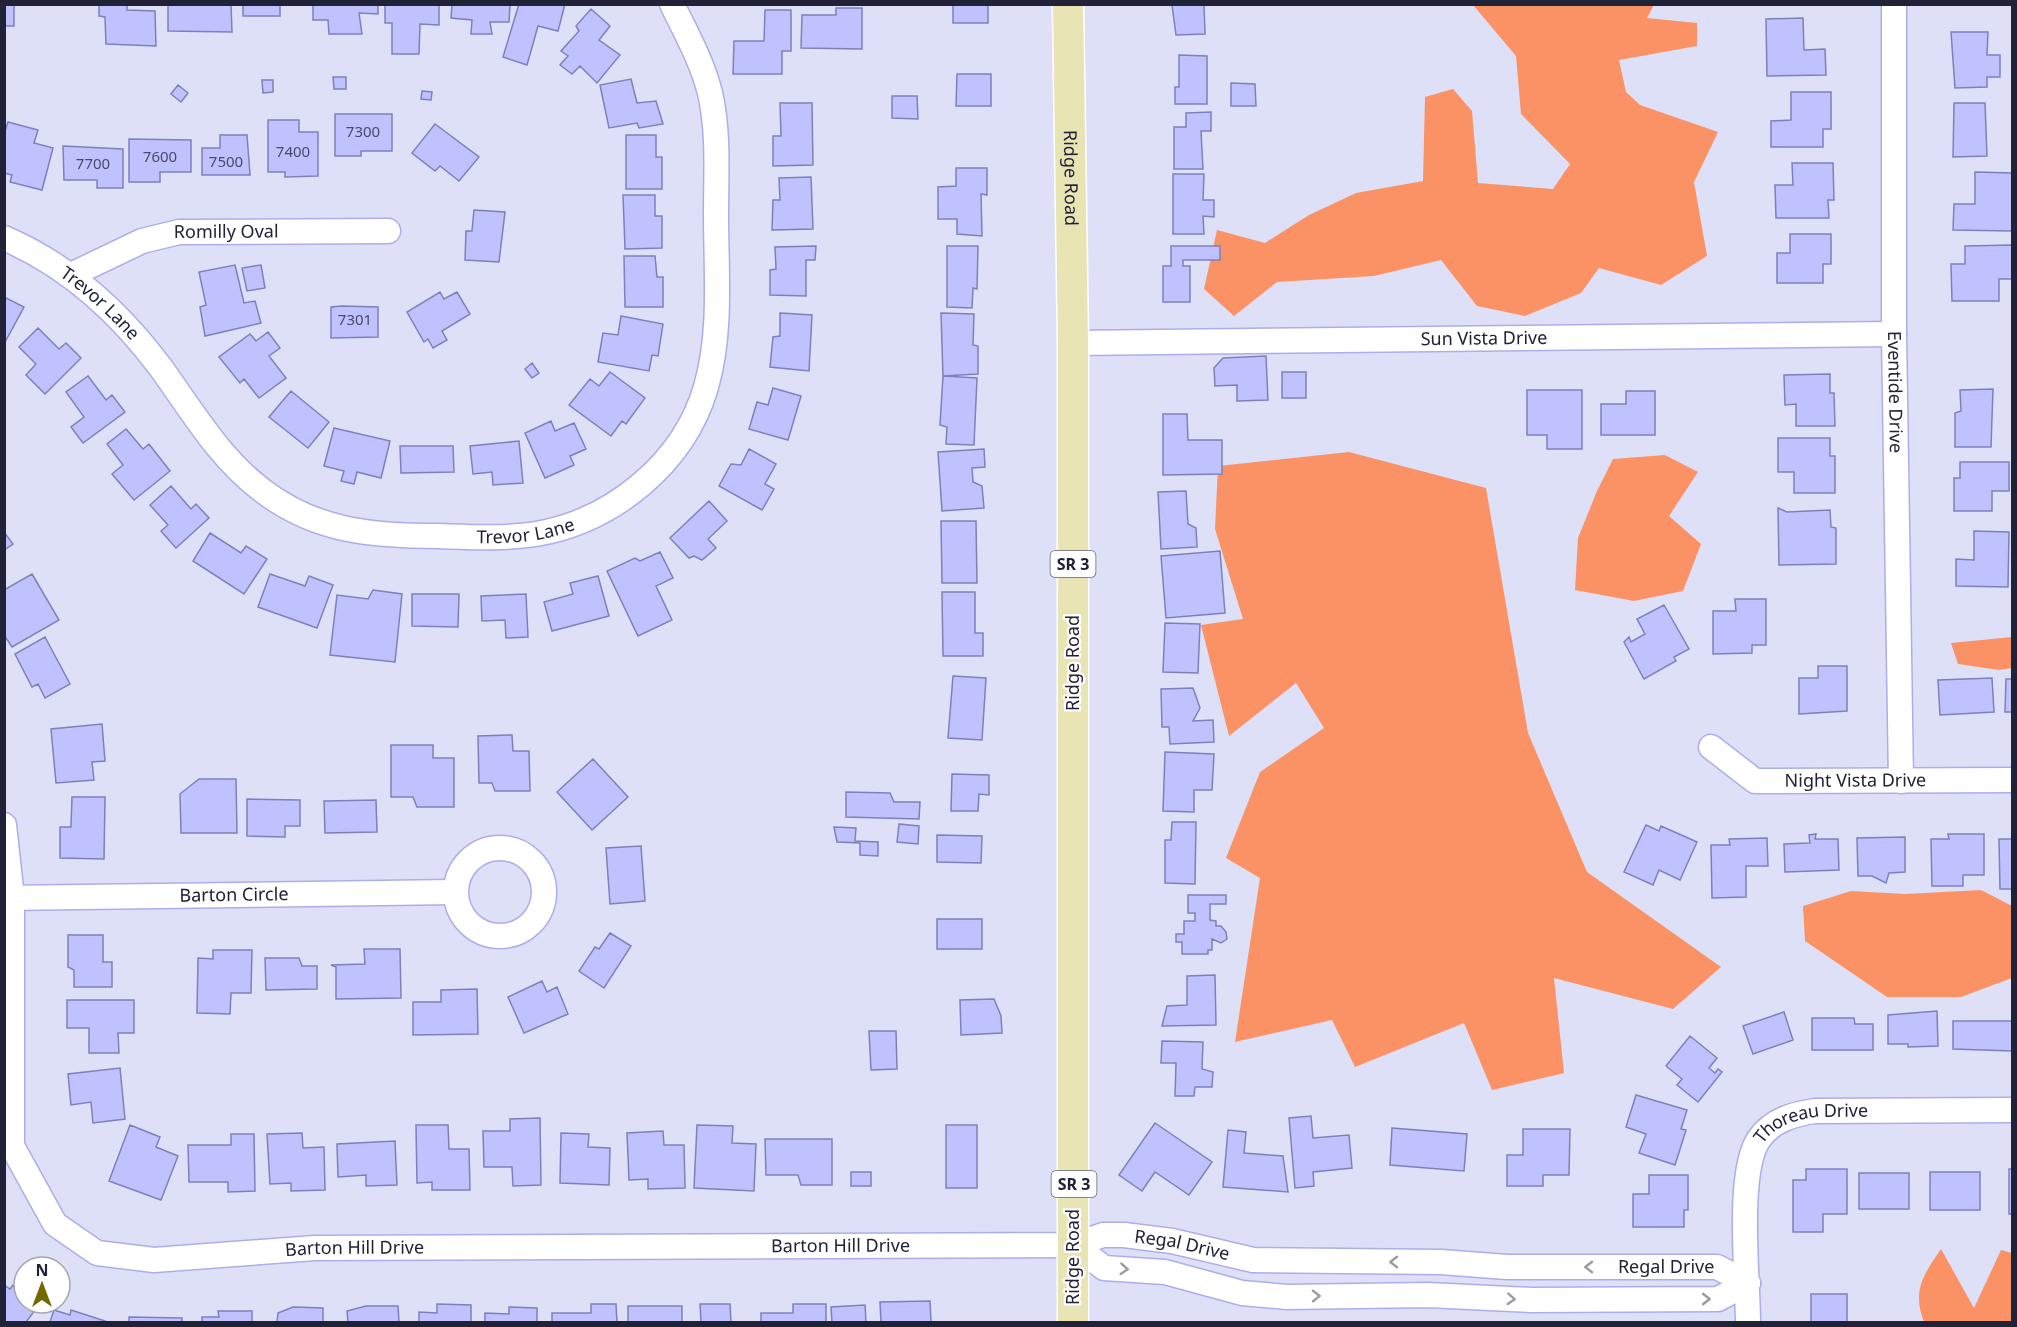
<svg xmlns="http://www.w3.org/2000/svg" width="2017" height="1327" font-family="'Noto Sans',sans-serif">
<rect width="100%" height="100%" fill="#dee0f8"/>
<path fill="#fb9266" d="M1473 5H1654L1647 18 1697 23V46L1619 60 1626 92 1640 105 1718 132 1694 182 1707 256 1661 285 1599 268 1581 293 1525 316 1477 306 1441 260 1374 276 1277 282 1234 316 1204 289 1217 230 1265 243 1309 215 1356 193 1423 181 1425 97 1453 89 1472 111 1478 183 1553 189 1570 164 1521 114 1516 56Z
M1349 452 1486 488 1528 733 1587 872 1721 967 1673 1009 1554 978 1564 1073 1492 1090 1464 1023 1355 1067 1332 1020 1235 1042 1260 878 1226 858 1260 772 1324 728 1296 683 1229 736 1201 625 1243 619 1215 529 1218 466Z
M1665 455 1698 472 1669 516 1701 544 1683 591 1634 601 1575 590 1578 538 1597 491 1613 459Z
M2012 637V668L1999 670 1958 664 1951 643Z
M1981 890 2012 906V978L1961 997H1887L1805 941 1803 906 1851 891 1905 894Z
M1941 1249 1974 1308 2001 1250 2012 1253V1322H1924C1912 1291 1923 1275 1941 1249Z"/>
<path fill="#c0c2ff" stroke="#7e80b8" stroke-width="1.5" d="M4 4H14V26H4Z
M99 4H127V10L155 11 156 46 106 44 105 17 99 16Z
M168 4H231L232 32 168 31Z
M243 4H280V16H243Z
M313 4H378V14L359 13 362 34H329L328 20H313Z
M385 4H439V25L420 24 419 54H392V23H385Z
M452 4H510L509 22H490L492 34H471L472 20 451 18Z
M519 4H565L558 31 538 26 527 65 503 57Z
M953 4H988V23H953Z
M1204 4 1205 34 1176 35 1172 5Z
M836 8H862V49L801 48 802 15H836Z
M591 9 610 26 599 40 620 55 597 83 580 66 572 74 560 65 568 56 561 51 579 31 576 26Z
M765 10H791V51H782V74H733L734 41H764Z
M1803 18 1804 50 1825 49 1826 75 1767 76 1766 19Z
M1951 32H1988L1987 55H2000V77H1987V87L1955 88Z
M1179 55 1207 56V104H1175V87H1179Z
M957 74H991V106H956Z
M333 77H346V89H334Z
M631 79 637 103 656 101 663 124 639 128 637 123 609 128 600 85Z
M262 80H273V92L263 93Z
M1231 83 1255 84 1256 106H1231Z
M178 85 188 93 181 102 171 94Z
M422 91 432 92 431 100 421 99Z
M1791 92H1831V129H1823V147H1771V121L1791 120Z
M892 96H917L918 119 892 118Z
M780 103H812L813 165 773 166V136H781Z
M1954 103H1985L1987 156 1953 157Z
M1211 112V131H1201L1203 169H1174V127H1186V113Z
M335 114H392V151H361V156H335Z
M268 120H299V132H318V176L285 177V172H268Z
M8 122 38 130 34 143 53 148 42 190 10 182 12 175 4 173V134Z
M435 124 479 157 459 181 440 166 435 171 412 153Z
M220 135H247L250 175H202V148H220Z
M626 135H656V157H662V189H626Z
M129 139 191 140V172H160V182H129Z
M63 146 123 149V188H97V180H64Z
M1792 163H1833L1834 200H1828L1829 218H1776L1775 185H1793Z
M956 168H987V195L981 194 982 236 957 234V219H938V187L956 186Z
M1975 172 2012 173V231L1953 230 1954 204H1975Z
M1173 174H1204L1203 200H1214V217L1203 216 1204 234H1173Z
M811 177 813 229 772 230 773 200H780L779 178Z
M623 195H655V216H662V248L625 249Z
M474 210 505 212 499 262 465 260 466 231H472Z
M1790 234H1831V264H1823V283H1777V253H1790Z
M2012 245V279H1999V301H1952L1951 264H1965V246Z
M816 246 815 260H806V296L770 295V270L776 269 775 247Z
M947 246H978L977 289 973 288 972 308 947 307Z
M1171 246H1220V260H1183V266H1190V302H1163V266H1171Z
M624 256H655L657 277H663V307H625Z
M235 265 244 303 255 301 261 323 205 336 200 307 206 305 199 272Z
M261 265 265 288 247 291 242 268Z
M440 292 444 299 457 292 470 314 442 331 447 340 433 348 428 339 424 342 407 312Z
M4 297 24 307 4 344Z
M342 306 378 307V337L331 338V307Z
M780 313 812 315 809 371 770 367 773 337 780 336Z
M941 313 974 314 973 345 978 346V374L943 376Z
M621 316 663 324 658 356 652 355 649 371 598 362 603 333 618 335Z
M38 328 59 349 66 343 81 358 45 394 26 375 36 364 19 347Z
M268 332 280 348 269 356 286 378 259 398 244 379 240 383 219 357 250 334 256 341Z
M1266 356 1268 400 1237 401V385L1215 386 1214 368 1223 358Z
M532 363 539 373 532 378 525 369Z
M610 372 645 398 626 424 622 421 611 436 569 405 590 379 599 386Z
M1282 372H1306V398H1282Z
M1830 374V393H1834L1835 426H1796V404L1785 405 1784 375Z
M88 376 106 400 112 395 125 412 83 443 71 427 84 417 66 392Z
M943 376 977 378 974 445 946 444 947 427 940 425Z
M773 388 801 396 788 440 749 429 757 402 768 405Z
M1993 389 1991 447H1955V413L1961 411 1960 390Z
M1527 390H1582V449H1547V435H1527Z
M291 391 329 422 308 448 269 417Z
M1626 391H1655V435H1601V404H1626Z
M1163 414H1187L1188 440H1222V474L1163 475Z
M551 421 555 431 574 423 586 449 570 456 574 465 545 478 525 433Z
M334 428 390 441 381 478 357 472 354 484 341 481 344 471 324 466Z
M126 429 143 449 149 444 170 471 134 500 112 474 123 465 107 444Z
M1778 438H1830V456H1835V493H1794V472H1778Z
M519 441 523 483 493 485 492 472 473 474 470 446Z
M400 446H453L454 472 401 473Z
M749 449 776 464 765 484 774 489 762 510 719 486 731 464 741 465Z
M984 449 985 467 972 468 973 482 982 486 984 508 942 511 938 452Z
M1960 462H2009V491H1992V511H1954V478H1960Z
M171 486 191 509 196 504 209 518 176 548 161 531 168 525 150 505Z
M1186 491 1188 524 1196 528 1197 547 1161 549 1158 492Z
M709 501 727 521 708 539 716 548 702 560 694 556 689 558 670 538Z
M1778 508 1787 512 1830 510 1831 527 1836 528V564L1779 565Z
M941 521H976L977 583H942Z
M1974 531 2009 532 2008 587 1956 586V559L1974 560Z
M4 532 13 544 4 550Z
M210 533 241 553 246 546 267 559 244 594 193 561Z
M1220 551 1225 613 1166 618 1161 556Z
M660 552 673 578 656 586 672 620 638 636 607 571 635 558 640 561Z
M32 574 59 620 12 647 4 635V590Z
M270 574 305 586 309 576 333 585 317 628 258 607Z
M598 576 609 616 552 631 544 602 573 594 570 583Z
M373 590 402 594 395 662 330 655 337 595 368 599Z
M942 592H975V633H983V656H943Z
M412 594H459L458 627 412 626Z
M526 594 528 637 506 638 505 620 482 621 481 596Z
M1735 599H1766V645H1752V653L1713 654V611H1736Z
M1664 605 1689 649 1674 657 1676 661 1644 679 1624 642 1629 637 1631 642 1645 634 1637 619Z
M1165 623 1200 624 1198 673 1163 672Z
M45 637 70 684 45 698 38 684 32 687 15 654Z
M1818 666H1847V711L1799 714V678H1818Z
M953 676 986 678 982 740 948 738Z
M1992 678 1994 712 1940 715 1938 680Z
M2006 679H2012V712H2005Z
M1193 688 1200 708 1193 721 1213 720 1214 742 1170 744 1169 727H1162L1161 689Z
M102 724 105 761 92 762 94 780 56 783 51 729Z
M512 735 513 751H529L530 791H495L492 783H479L478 736Z
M391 745H433V758H454V807H417L413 797H391Z
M1165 752 1214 754 1212 790H1194V812L1163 811Z
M593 759 628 797 592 830 557 792Z
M952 774 989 775V795L979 794 978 811H951Z
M199 779H236L237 833H181L180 794Z
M846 792 890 793 894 802H920L919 819 846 817Z
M72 797H105L104 859 60 858V827H71Z
M247 799 300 800V826H285V837L247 836Z
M376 800 377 832 325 833 324 801Z
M1172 822H1196L1195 884 1165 883V840H1171Z
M899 824 919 826 918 844 897 842Z
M1646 825 1659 831 1661 826 1697 842 1680 880 1659 870 1653 885 1624 872Z
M834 827 856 828 855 841 878 842V856L860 855V843L837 842Z
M1816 834 1815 839H1838L1839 870 1785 872 1784 844 1810 843 1809 835Z
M1948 834H1984V875H1963V886H1932L1931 839H1949Z
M937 835 982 836 981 863 937 862Z
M1905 837V872L1889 873 1886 883 1872 876H1858L1857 838Z
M1767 838 1768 866H1746V897L1712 898 1711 845H1730L1729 839Z
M1999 839H2012V889H2000Z
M641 846 645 901 610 904 606 848Z
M1188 895H1226V904H1210V920L1216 921V926H1221L1226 932 1227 939 1221 943 1212 939V950H1208V954H1182V942H1176V934H1184V921H1195V913H1188Z
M937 919H982V949H937Z
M610 933 631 946 604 988 579 971 595 947 599 949Z
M68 935H103V962H112V987H74V970L68 967Z
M364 949H400L401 998 336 999V967L331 965 365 964Z
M213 950H252L251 993H231L230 1014 197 1013 198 958 213 959Z
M265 958H299L302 966H317V989L266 990Z
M1215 975 1216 1025 1162 1026 1167 1006 1187 1005V976Z
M542 981 547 992 557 987 568 1014 524 1033 508 997Z
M477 989 478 1034 413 1035V1002H441V990Z
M994 999 1001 1016 1002 1033 961 1035 960 1000Z
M67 1000H134V1033H118L119 1053H89V1028H67Z
M1937 1011 1938 1046 1908 1047V1044H1888V1015Z
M1784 1012 1793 1040 1753 1054 1743 1026Z
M1812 1018H1854L1855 1024H1873V1050H1812Z
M1953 1021H2012V1051L1953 1049Z
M869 1031H896L897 1069 871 1070Z
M1690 1036 1717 1058 1709 1068 1715 1073 1718 1069 1722 1072 1698 1102 1677 1085 1682 1079 1666 1066Z
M1162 1041 1203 1042 1202 1069 1213 1072 1212 1087H1195L1194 1096H1175L1176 1063H1161Z
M120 1068 125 1119 93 1123 91 1102 71 1105 68 1074Z
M1636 1095 1687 1110 1681 1129 1686 1130 1675 1165 1639 1153 1646 1134 1626 1127Z
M1311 1116 1313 1138 1349 1135 1352 1168 1313 1172 1314 1186 1295 1188 1289 1118Z
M540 1118 541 1185 513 1186 512 1167H484L483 1131H510V1119Z
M1155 1123 1212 1162 1189 1195 1155 1172 1142 1191 1119 1175Z
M130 1125 160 1137 156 1147 178 1156 161 1200 109 1181Z
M416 1125H448L449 1149H469L470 1190H432V1182L417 1183Z
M697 1125 733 1126 732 1143 756 1144 754 1191 694 1188Z
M946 1125H977V1188H946Z
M1392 1128 1467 1134 1464 1171 1390 1165Z
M1523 1129H1570L1569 1175H1543V1186H1507V1155H1523Z
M1228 1130 1246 1132 1244 1153 1283 1156 1288 1192 1223 1187Z
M663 1131 664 1145H684L685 1188 648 1189V1179L629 1180 627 1133Z
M302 1133 303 1148 324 1147 325 1190 291 1191V1183L270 1184 267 1134Z
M561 1133 589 1134 588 1147 610 1148 609 1185 560 1183Z
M231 1134H254L255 1191 228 1192V1182H189L188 1145H231Z
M765 1139H832V1185H801L798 1175H766Z
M395 1141 397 1185 366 1186V1175L338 1177 337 1144Z
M1806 1169H1847V1214H1823V1232H1793V1180H1806Z
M2009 1169H2012V1214H2009Z
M851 1172H871V1186H851Z
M1930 1172H1980V1210H1930Z
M1859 1173H1909V1209H1859Z
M1649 1175H1688V1210H1684V1227H1633V1194H1649Z
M4 1285 10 1289 13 1285 24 1294V1303L39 1305 26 1322H4Z
M1811 1294H1847V1322H1811Z
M930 1301 931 1322H881L880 1302Z
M437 1304 471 1305V1322H419V1312L437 1313Z
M591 1304H616L617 1322H552V1313H591Z
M700 1304H730L731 1322H701Z
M793 1304H826V1322H761V1313H793Z
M865 1305 866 1322H832L831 1307Z
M366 1306H398L399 1322H348L347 1311Z
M628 1306H682V1322H628Z
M293 1307 323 1308V1322H277L278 1313Z
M509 1307 537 1308V1322H485V1313L509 1314Z
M54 1310 70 1315 71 1310 108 1322H50Z
M218 1311H252V1322H202V1317H219Z
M129 1317 182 1318V1322H129Z"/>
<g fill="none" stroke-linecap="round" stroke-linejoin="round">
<g stroke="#acaeea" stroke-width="27">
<g id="minor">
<path id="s1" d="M1894 4V334L1901 781"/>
<path id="s2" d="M4 238C67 265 120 313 161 368 192 411 219 458 263 491 317 532 374 536 439 536 471 537 504 539 536 534 613 521 684 463 706 387 722 331 716 272 716 214 716 174 719 132 710 93 702 61 686 33 672 4"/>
<path id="s3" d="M71 275 142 241 179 232 388 231"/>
<path id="s4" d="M1073 343 1894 334"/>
<path id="s5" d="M1711 747 1755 781 2012 780"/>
<path id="s6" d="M4 825 12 898V1146L55 1224 97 1253 154 1260 315 1248 1074 1245 1103 1235H1124L1172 1241 1253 1260 1441 1262 1507 1267H1717L1748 1283"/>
<circle cx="500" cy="892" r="44"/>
<path id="s7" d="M4 898 455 892"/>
<path d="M1074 1245 1104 1268 1165 1272 1242 1293 1287 1297 1428 1295 1532 1300 1718 1299 1748 1283"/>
<path id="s8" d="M1748 1322C1748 1280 1736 1172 1759 1139 1772 1120 1794 1114 1815 1111L2012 1110"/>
</g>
</g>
<g stroke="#fff" stroke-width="33">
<g id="major">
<path id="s9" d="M1068 4 1073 343V1322"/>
</g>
</g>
<use href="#minor" stroke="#fff" stroke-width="24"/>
<use href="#major" stroke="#e9e4b4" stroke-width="30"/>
</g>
<defs><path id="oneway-chevron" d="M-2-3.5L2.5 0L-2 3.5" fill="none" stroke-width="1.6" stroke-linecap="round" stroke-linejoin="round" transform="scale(1.5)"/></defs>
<g stroke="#9b9ba5">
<use href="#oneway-chevron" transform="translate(1394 1262) rotate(180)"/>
<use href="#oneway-chevron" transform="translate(1589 1267) rotate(180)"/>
<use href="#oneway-chevron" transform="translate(1124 1269) rotate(4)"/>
<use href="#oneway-chevron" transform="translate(1316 1296) rotate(-1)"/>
<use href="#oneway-chevron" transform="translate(1511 1299) rotate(3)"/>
<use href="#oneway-chevron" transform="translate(1706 1299)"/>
</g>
<g text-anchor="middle" stroke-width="4.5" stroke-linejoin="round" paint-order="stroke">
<g font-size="15" fill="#49496a">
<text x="363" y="137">7300</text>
<text x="293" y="157">7400</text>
<text x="160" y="162">7600</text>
<text x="226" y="167">7500</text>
<text x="93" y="169">7700</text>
<text x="355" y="325">7301</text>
</g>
<g fill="#fff" stroke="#646474" stroke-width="1.5">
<rect x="1050.5" y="551" width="45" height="26" rx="4.5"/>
<rect x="1051.5" y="1171" width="45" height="26" rx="4.5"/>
</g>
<g font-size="16" font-weight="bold" fill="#212138">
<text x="1073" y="570">SR 3</text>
<text x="1074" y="1190">SR 3</text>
</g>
<g font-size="18" fill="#212138" stroke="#fff">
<text dy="6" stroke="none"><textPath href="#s9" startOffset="174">Ridge Road</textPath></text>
<text dy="6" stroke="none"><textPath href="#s3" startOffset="164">Romilly Oval</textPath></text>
<text dy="6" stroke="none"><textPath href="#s2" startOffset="117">Trevor Lane</textPath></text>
<text dy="6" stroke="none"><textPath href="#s4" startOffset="411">Sun Vista Drive</textPath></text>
<text dy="6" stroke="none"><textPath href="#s1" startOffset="388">Eventide Drive</textPath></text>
<text dy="6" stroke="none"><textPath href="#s2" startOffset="639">Trevor Lane</textPath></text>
<text transform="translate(1073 663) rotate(-90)" y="6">Ridge Road</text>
<text dy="6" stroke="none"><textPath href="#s5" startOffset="156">Night Vista Drive</textPath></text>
<text dy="6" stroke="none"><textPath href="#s7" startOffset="230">Barton Circle</textPath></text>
<text dy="6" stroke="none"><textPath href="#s8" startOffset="243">Thoreau Drive</textPath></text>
<text dy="6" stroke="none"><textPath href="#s6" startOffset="1206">Barton Hill Drive</textPath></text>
<text dy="6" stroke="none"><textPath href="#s6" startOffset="1550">Regal Drive</textPath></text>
<text dy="6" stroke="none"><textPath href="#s6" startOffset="720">Barton Hill Drive</textPath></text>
<text transform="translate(1073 1257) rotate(-90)" y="6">Ridge Road</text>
<text dy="6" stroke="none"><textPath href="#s6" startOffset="2036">Regal Drive</textPath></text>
</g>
</g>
<rect width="2017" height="1327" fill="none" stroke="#212138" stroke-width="12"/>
<g transform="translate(42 1285)"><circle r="28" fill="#ffffff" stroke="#a6a6af" stroke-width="1.5"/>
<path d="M0-4.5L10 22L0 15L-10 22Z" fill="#736900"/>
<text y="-9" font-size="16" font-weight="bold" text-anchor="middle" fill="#212138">N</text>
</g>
</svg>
